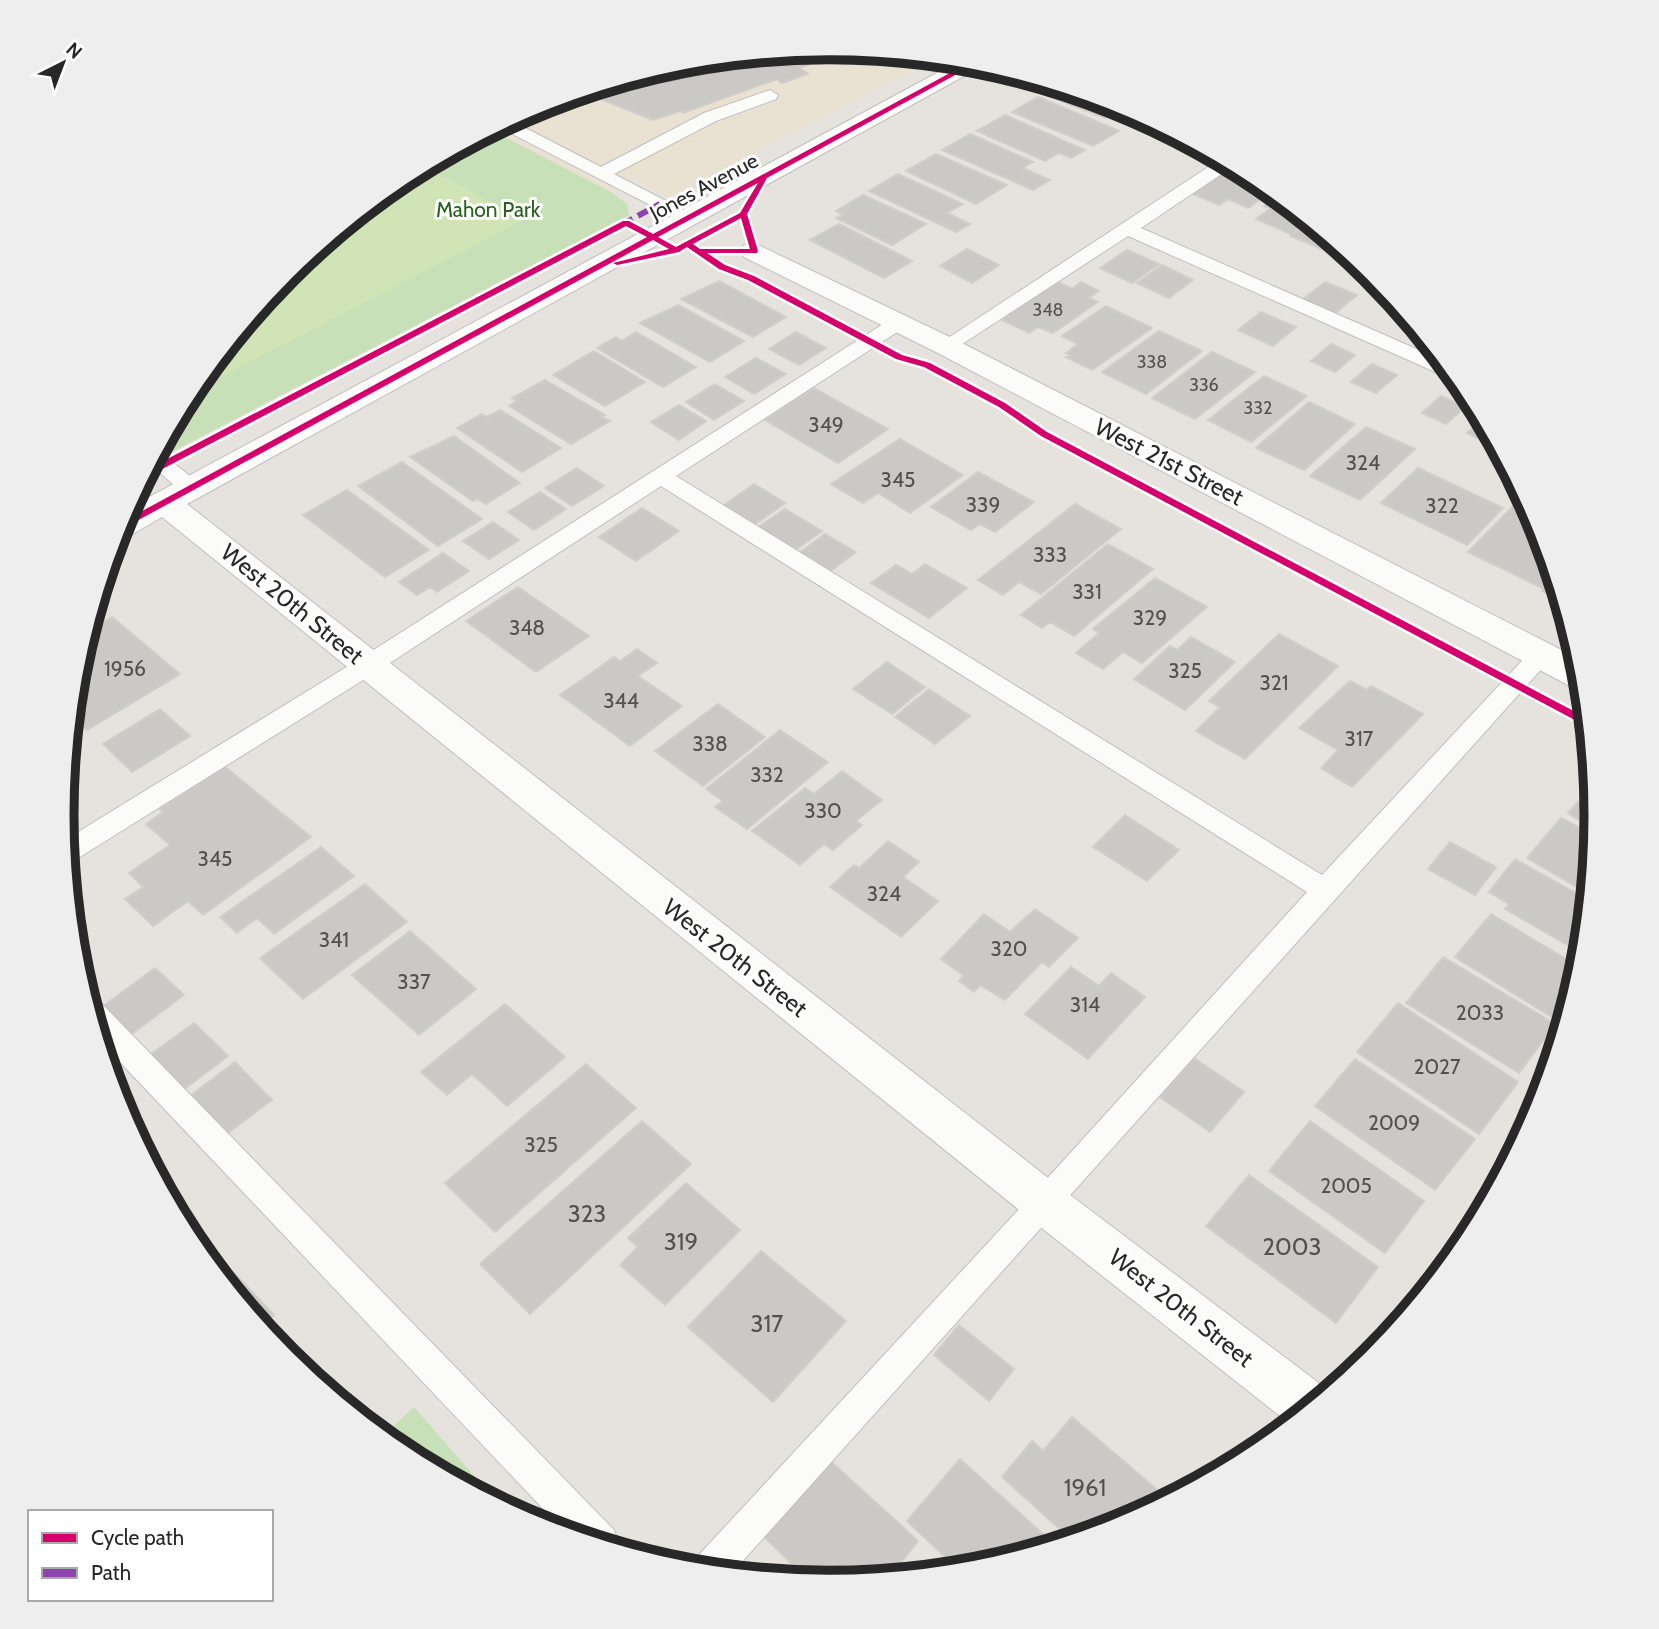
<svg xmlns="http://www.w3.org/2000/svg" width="1659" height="1629" font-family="Cabin,sans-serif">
<rect width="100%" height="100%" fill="#e6e3de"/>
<path fill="#e9e2d3" d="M830 47 937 58 670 197 634 179 611 192 491 130 536 106 680 62Z"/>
<path fill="#c7e0b8" d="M491 130 611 192 627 204 629 215 152 462 192 388 287 272 404 176Z
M414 1407 499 1504 403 1452 383 1436Z"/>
<path fill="#d1e4b6" d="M424 166 524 220 189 393 287 272 404 176Z"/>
<path fill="#cbc9c5" stroke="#d1ceca" stroke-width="2" d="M830 47 848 49 800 68 808 74 782 83 777 79 683 113 680 111 653 120 598 98 607 93 595 88 680 62Z
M1056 85 1123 106 1134 111 1120 120 1108 116 1105 118 1043 94Z
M1038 97 1119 131 1093 146 1012 112Z
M1005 115 1085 150 1071 158 1059 153 1045 161 977 131Z
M970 134 1033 162 1023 168 1050 180 1033 190 942 150Z
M936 154 1007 185 976 204 906 171Z
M1232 164 1256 177 1273 190 1248 208 1229 199 1219 205 1193 194 1203 187 1198 185Z
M898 174 963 204 947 213 970 224 956 232 869 191Z
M863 195 926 224 892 245 836 218 843 215 836 211Z
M1279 195 1309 220 1291 234 1256 219 1271 208 1264 206Z
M1311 222 1341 246 1331 253 1291 236Z
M839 224 912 261 884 278 810 240Z
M967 249 999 265 972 283 940 266Z
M1127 250 1159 264 1132 283 1100 268Z
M1162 265 1193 280 1169 298 1137 283Z
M1054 280 1072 289 1081 282 1099 291 1089 298 1098 302 1053 333 1038 327 1029 333 998 318Z
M719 281 786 317 753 337 681 299Z
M1325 282 1357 295 1334 314 1302 300Z
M678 305 744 341 710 362 640 323Z
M1106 306 1152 328 1092 370 1066 357 1070 355 1066 353 1078 344 1062 336Z
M1261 312 1296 327 1273 346 1238 330Z
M1159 331 1202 351 1146 394 1102 372Z
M636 332 696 367 663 387 597 348 616 337 622 341Z
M796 332 826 348 799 365 769 349Z
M1331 344 1355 355 1335 372 1311 361Z
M594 351 645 382 605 406 553 375Z
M1212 352 1255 372 1195 419 1152 398Z
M756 358 786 374 754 394 725 377Z
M1372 364 1397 375 1376 393 1351 382Z
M1264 376 1307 396 1251 442 1208 420Z
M545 380 605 415 601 417 610 421 571 444 509 406 517 401 512 398Z
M715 384 744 401 714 420 686 402Z
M814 388 888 429 838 463 765 420Z
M1441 396 1465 407 1446 424 1422 413Z
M1309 402 1355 424 1304 470 1256 448Z
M679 405 706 421 679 440 651 422Z
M500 410 561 448 522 472 457 428 482 414 487 417Z
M1484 418 1499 448 1467 433Z
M1366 427 1415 449 1360 500 1310 476Z
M454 436 520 483 486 504 477 499 473 501 410 457Z
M900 439 963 475 910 513 878 493 863 503 831 484Z
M402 462 482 519 438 546 358 486Z
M577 468 604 486 572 506 545 488Z
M1418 468 1503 508 1467 545 1381 503Z
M978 472 1034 502 995 532 980 524 971 530 931 507Z
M754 484 785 503 748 529 717 510Z
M347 490 429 550 385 577 303 515Z
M540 492 566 509 534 530 508 512Z
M1520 499 1529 503 1538 521 1555 574 1542 588 1468 552Z
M1075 504 1121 529 1041 594 1019 582 1003 595 978 580Z
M642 508 679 531 636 561 599 537Z
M785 509 822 531 791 553 754 530Z
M493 522 519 540 489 559 463 541Z
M825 534 856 552 825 575 794 557Z
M1108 544 1153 569 1074 636 1050 622 1042 628 1021 615Z
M443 553 469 571 437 592 430 587 417 595 399 582Z
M925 564 967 588 929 618 871 583 896 565 912 574Z
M1555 577 1563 601 1542 591Z
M1155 578 1207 607 1142 663 1123 652 1103 669 1076 653 1099 633 1093 629Z
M518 587 589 636 536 672 466 621Z
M112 617 180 674 87 730 72 716 77 664 87 631Z
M1279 634 1338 666 1245 759 1196 731 1220 707 1209 701Z
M1191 637 1235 662 1185 710 1134 679 1170 646 1177 650Z
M637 649 657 663 638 676 682 706 630 746 560 695 614 657 620 661Z
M887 662 925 687 892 714 853 689Z
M1350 681 1367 690 1371 686 1423 714 1352 787 1321 768 1338 750 1299 728Z
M929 689 970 716 935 744 895 717Z
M718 704 765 737 703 786 655 751Z
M160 709 190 736 132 772 103 744Z
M780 730 828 762 747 829 715 807 723 801 706 789Z
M224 766 311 837 203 915 188 901 153 926 125 899 143 887 129 873 170 845 146 824 163 812 160 809Z
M842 771 882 800 856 821 862 825 833 850 824 844 800 865 752 831 805 788 814 794Z
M1595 798 1597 815 1595 830 1568 813 1578 802 1587 808Z
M1125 815 1179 850 1147 881 1093 847Z
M1561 818 1595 836 1589 894 1527 858Z
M888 841 919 862 903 877 938 901 901 937 830 887 854 865 859 868Z
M1450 842 1496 867 1475 895 1428 869Z
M321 847 354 876 274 934 257 918 237 933 220 917Z
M1515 859 1588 900 1583 954 1505 909 1509 904 1489 892Z
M365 884 407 922 303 999 260 958Z
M1035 909 1078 938 1049 967 1042 962 1005 1000 980 985 974 992 959 981 964 976 941 959 984 914 1010 932Z
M1491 914 1581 968 1563 1024 1455 957Z
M410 931 476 989 419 1035 352 975Z
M1443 957 1555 1024 1519 1073 1406 1003Z
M1071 967 1099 986 1111 973 1145 997 1088 1059 1025 1014Z
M155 968 184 995 125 1039 98 1010Z
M1398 1003 1518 1082 1479 1134 1357 1052Z
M505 1004 565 1057 507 1106 472 1074 447 1095 421 1072Z
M194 1023 228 1056 174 1097 140 1062Z
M1194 1058 1244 1092 1210 1132 1160 1097Z
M1355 1059 1475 1139 1435 1190 1315 1106Z
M235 1062 272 1100 219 1140 182 1102Z
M586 1064 636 1108 495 1232 445 1183Z
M642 1121 691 1164 530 1314 480 1264Z
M1310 1121 1424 1201 1385 1253 1269 1171Z
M1249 1175 1378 1267 1336 1323 1206 1226Z
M686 1183 740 1230 665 1305 620 1265 638 1247 628 1238Z
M761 1251 846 1321 773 1402 688 1327Z
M216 1254 274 1315 261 1326 208 1261Z
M959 1325 1014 1369 989 1401 934 1355Z
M1072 1417 1168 1499 1123 1523 1071 1539 1002 1477 1032 1441 1043 1451Z
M825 1456 918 1541 890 1576 829 1582 808 1580 759 1532Z
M960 1459 1054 1544 979 1567 958 1569 907 1521Z"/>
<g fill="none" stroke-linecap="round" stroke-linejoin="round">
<g stroke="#c0bfbf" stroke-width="2">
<path id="lane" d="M770 90 778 95 776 99 716 121 614 174 693 215 696 219 687 224 497 126 510 120 601 167 704 113Z
M1222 158 1235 165 1141 228 1446 362 1460 379 1449 378 1128 236 953 350H939L936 346Z
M898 317 905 319 908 323 905 327 676 476 1322 875 1532 650 1541 648 1550 650 1553 656 733 1572 693 1568 697 1557 1034 1193 1307 892 661 486 376 672 75 860 67 863 65 840 358 660 891 319Z
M158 451 199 483 202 488 199 493H183L151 465Z
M92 1001 102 1004 614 1530 619 1543 617 1548 566 1533 100 1041 88 1002Z"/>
</g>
<g stroke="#c0bfbf" stroke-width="2">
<path id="street" d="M961 60 986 64 187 504 1061 1188 1328 1390 1329 1393 1290 1424 1029 1218 162 517 131 535 116 537 127 509Z
M754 243 956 340 1581 660 1584 689 1570 686 936 352 744 257 740 251 744 245Z"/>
</g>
<use href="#lane" fill="#fbfbfa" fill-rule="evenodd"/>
<use href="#street" fill="#fbfbfa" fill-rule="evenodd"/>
<path stroke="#8e44ad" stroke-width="6" stroke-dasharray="11 6" stroke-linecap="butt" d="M623 224 660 204"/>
<g stroke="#fff" stroke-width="5">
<path id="cycleway" d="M972 61 979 62 767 178 747 214 758 251 757 253H707L725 265 754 276 902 355 930 363 1005 403 1047 432 1587 718 1588 727 1041 436 999 407 924 367 896 359 748 280 719 269 687 247 679 252 617 265 613 263 669 249 653 240 122 529 118 530 120 523 647 237 626 226 149 476H144L148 469 623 221H629L653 234ZM758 183 740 213 676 247 658 237ZM741 218 750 249H700L693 244Z"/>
</g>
<use href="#cycleway" fill="#d6006c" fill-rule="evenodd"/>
</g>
<g text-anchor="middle" stroke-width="6" stroke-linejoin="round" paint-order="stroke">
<g font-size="18" fill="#525251">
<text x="1048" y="316">348</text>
<text x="1152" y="368">338</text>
<text x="1204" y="391">336</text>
<text x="1258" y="414">332</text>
</g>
<g font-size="21" fill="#282828" stroke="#fff">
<text transform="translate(704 187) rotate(-28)" y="7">Jones Avenue</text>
</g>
<g font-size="21" fill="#29601d" stroke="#fff">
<text x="488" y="217">Mahon Park</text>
</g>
<g font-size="21" fill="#525251">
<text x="826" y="432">349</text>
<text x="1363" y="470">324</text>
<text x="898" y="487">345</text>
<text x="983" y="512">339</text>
<text x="1442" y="513">322</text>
<text x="1050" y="562">333</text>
<text x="1087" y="599">331</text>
<text x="1150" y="625">329</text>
<text x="527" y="635">348</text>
<text x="125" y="676">1956</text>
<text x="1185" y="678">325</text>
<text x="1274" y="690">321</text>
<text x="621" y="708">344</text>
<text x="1359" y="746">317</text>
<text x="710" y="751">338</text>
<text x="767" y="782">332</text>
<text x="823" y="818">330</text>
<text x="215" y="866">345</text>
<text x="884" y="901">324</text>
<text x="334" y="947">341</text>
<text x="1009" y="956">320</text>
<text x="414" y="989">337</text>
<text x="1085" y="1012">314</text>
<text x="1480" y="1020">2033</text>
<text x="1437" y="1074">2027</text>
<text x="1394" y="1130">2009</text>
<text x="541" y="1152">325</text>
<text x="1346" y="1193">2005</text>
</g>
<g font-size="24" fill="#282828" stroke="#fff">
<text transform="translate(1169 462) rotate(27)" y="8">West 21st Street</text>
<text transform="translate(292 604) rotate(39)" y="8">West 20th Street</text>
<text transform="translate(735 958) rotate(38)" y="8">West 20th Street</text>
<text transform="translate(1181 1308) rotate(38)" y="8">West 20th Street</text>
</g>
<g font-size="24" fill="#525251">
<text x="587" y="1222">323</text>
<text x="681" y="1250">319</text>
<text x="1292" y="1255">2003</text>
<text x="767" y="1332">317</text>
<text x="1085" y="1496">1961</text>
</g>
</g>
<path d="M0 0H1659V1629H0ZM74 815a755 755 0 1 1 1510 0a755 755 0 1 1-1510 0Z" fill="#eee" fill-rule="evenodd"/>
<path fill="none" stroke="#282828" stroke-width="9" d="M74 815a755 755 0 1 1 1510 0a755 755 0 1 1-1510 0Z"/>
<rect x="28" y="1510" width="245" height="91" fill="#ffffff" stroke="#a9a9a9" stroke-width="2"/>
<rect x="42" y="1533" width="35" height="10" fill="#d6006c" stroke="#a9a9a9" stroke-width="2"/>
<text x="91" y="1545" font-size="21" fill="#282828">Cycle path</text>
<rect x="42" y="1568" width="35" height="10" fill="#8e44ad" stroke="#a9a9a9" stroke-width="2"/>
<text x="91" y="1580" font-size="21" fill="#282828">Path</text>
<g transform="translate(63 63) rotate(42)" stroke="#ffffff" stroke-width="5" paint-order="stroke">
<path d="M0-5L12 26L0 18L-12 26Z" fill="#282828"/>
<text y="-10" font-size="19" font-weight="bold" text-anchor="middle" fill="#282828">N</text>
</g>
</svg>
